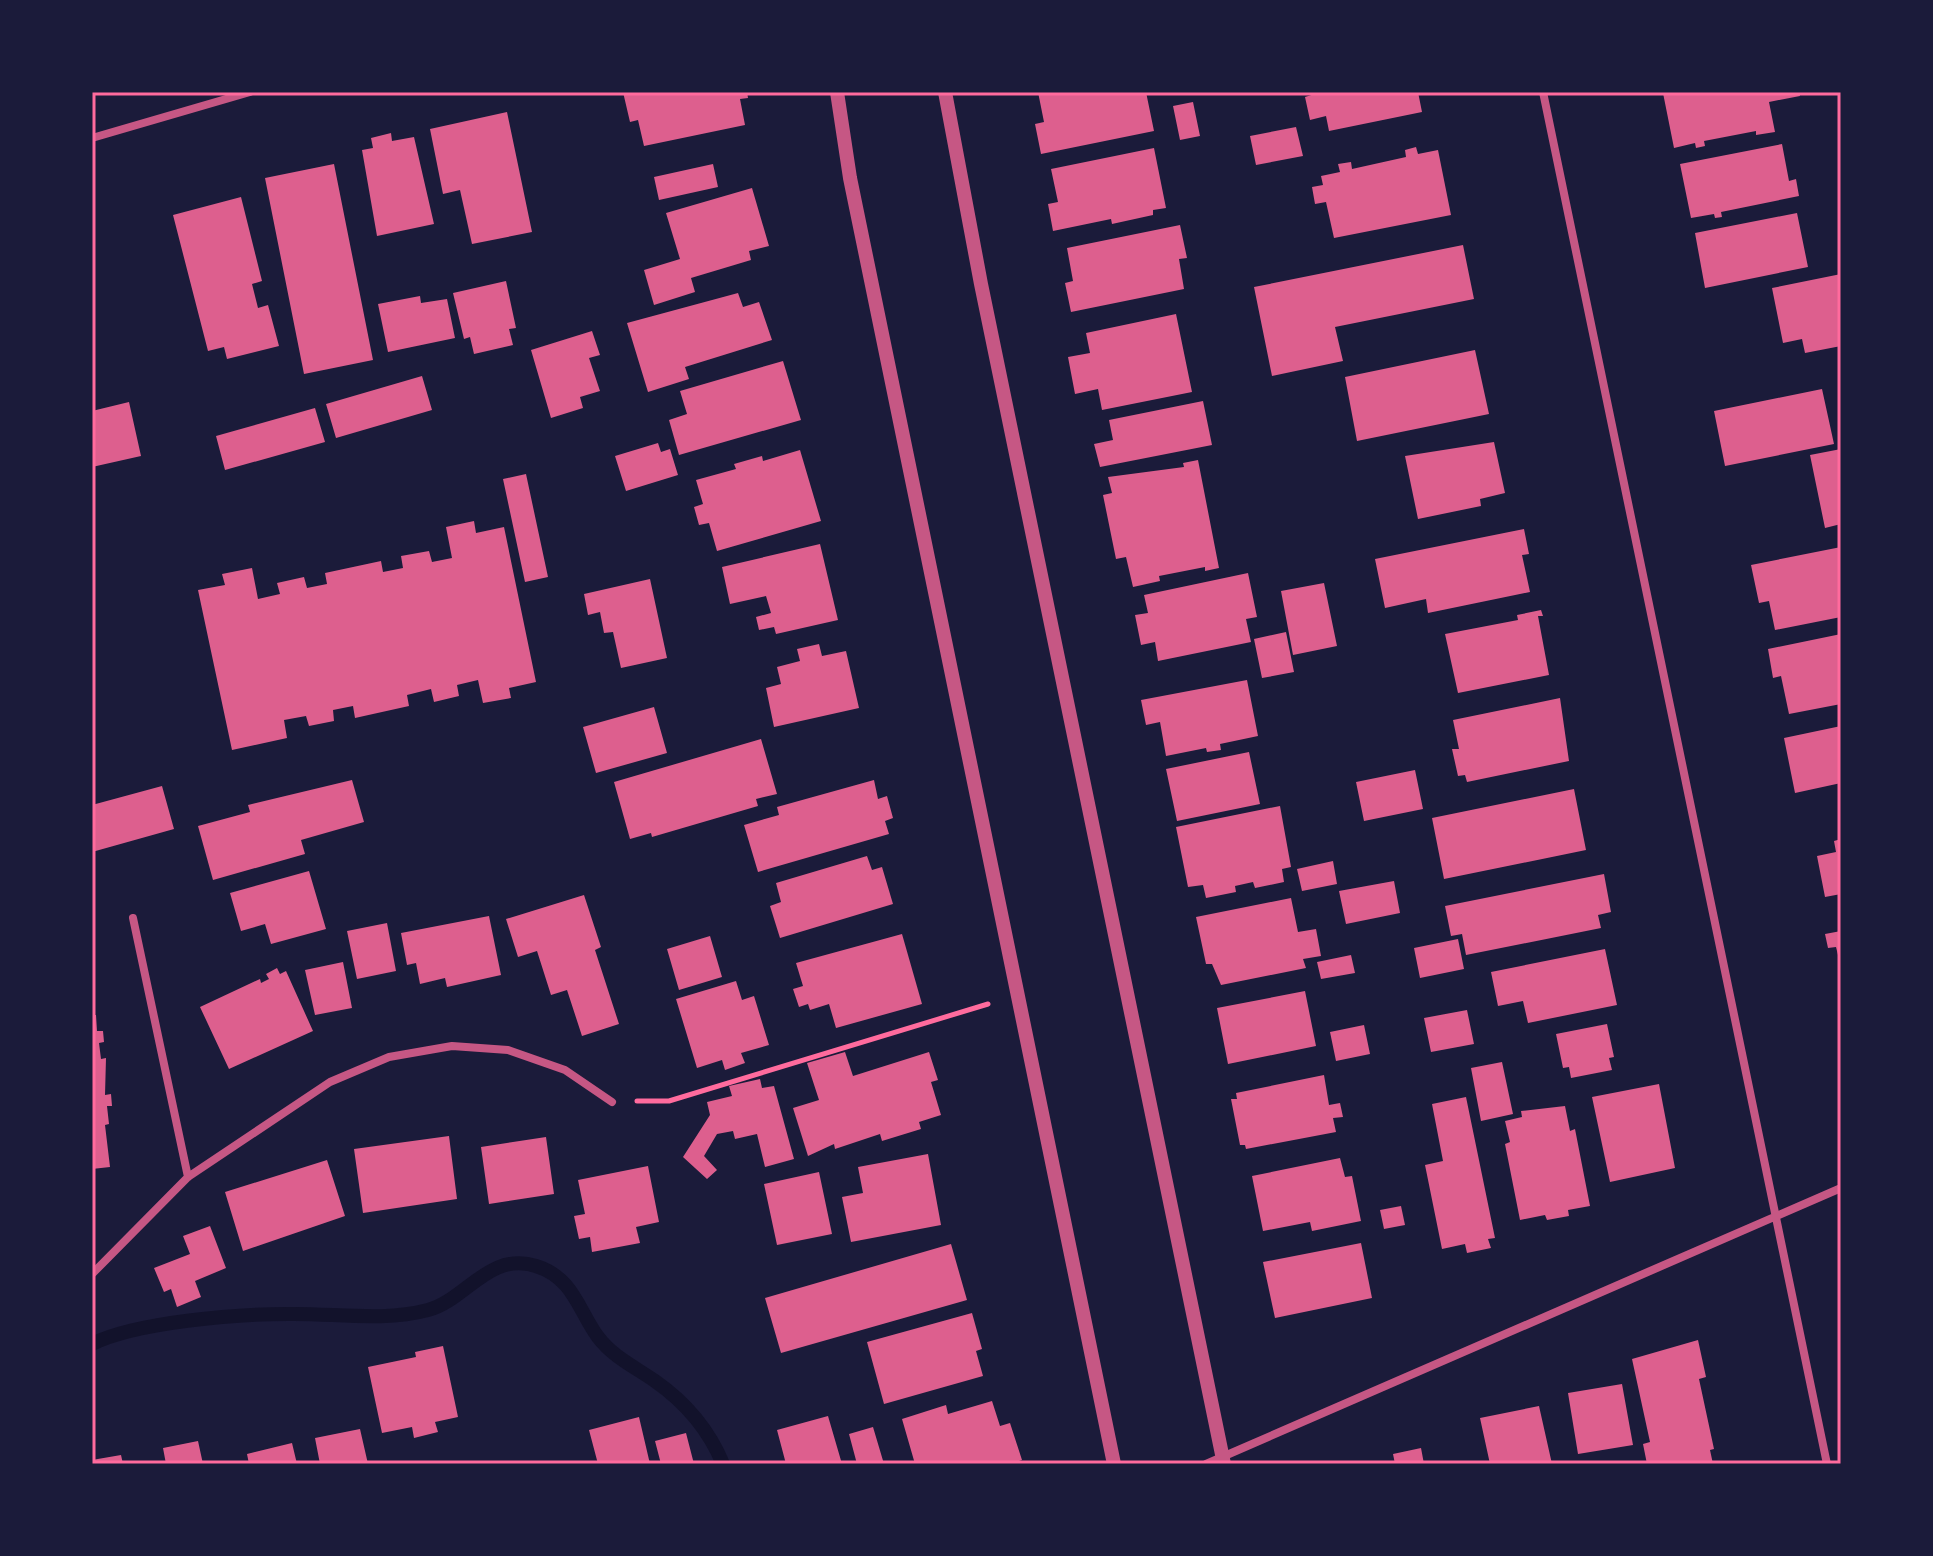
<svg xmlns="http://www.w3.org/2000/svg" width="1933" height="1556" font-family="Rubik,sans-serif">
<rect width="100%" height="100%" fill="#1b1b3a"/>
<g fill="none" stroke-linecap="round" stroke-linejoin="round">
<path stroke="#12122b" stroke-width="14" d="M92 1344C136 1322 237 1314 288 1314 334 1313 383 1322 428 1310 466 1300 489 1251 536 1266 574 1278 578 1310 598 1337 613 1357 635 1367 655 1381 685 1402 709 1430 723 1464"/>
</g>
<path fill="#dd5f8e" d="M623 92H747L748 98 740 99 745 125 644 146 638 120 630 122Z
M1038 92H1146L1154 131 1041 154 1035 124 1044 122Z
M1321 92H1418L1422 112 1329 131 1326 116 1310 120 1305 97Z
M1799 92 1800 96 1769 102 1775 132 1756 135V131L1704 141 1705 146 1696 148 1695 143 1674 148 1663 93Z
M1193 102 1200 136 1180 140 1173 106Z
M507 112 532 232 472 244 460 190 443 194 430 129Z
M1296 127 1303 156 1256 165 1250 136Z
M391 133 392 141 414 137 434 224 377 236 362 150 373 148 371 138Z
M1782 144 1789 181 1796 179 1799 196 1721 212 1722 217 1715 218 1714 214 1691 218 1680 164Z
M1416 147 1418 154 1438 150 1451 215 1334 238 1326 202 1315 204 1312 187 1323 185 1321 176 1340 172 1338 164 1351 162 1352 169 1406 157 1405 150Z
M1154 148 1166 208 1153 210V215L1112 224 1111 219 1053 231 1048 204 1058 202 1051 169Z
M334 164 373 360 304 374 265 178Z
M713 164 718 187 659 200 654 177Z
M752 188 769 246 749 251 751 260 691 278 695 292 654 305 644 270 680 259 666 213Z
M241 197 262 281 252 284 258 308 268 305 279 346 227 359 224 347 208 351 173 215Z
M1797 213 1808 267 1705 288 1695 233Z
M1180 225 1187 258 1179 259 1184 289 1071 312 1065 283 1073 281 1067 248Z
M1463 245 1474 299 1335 327 1343 361 1272 376 1254 287Z
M1841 274V346L1805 353 1802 339 1783 343 1772 288Z
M506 281 516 328 509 329 513 345 474 354 470 337 464 339 453 293Z
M738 293 743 307 759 302 772 340 685 367 689 379 648 392 627 323Z
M420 296 421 303 447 299 455 338 388 352 378 304Z
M1176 314 1192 392 1102 410 1098 389 1075 394 1068 357 1090 353 1086 333Z
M592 331 600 355 589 358 600 391 580 397 583 408 551 418 531 350Z
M1475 350 1489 414 1357 441 1345 377Z
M783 361 801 420 679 455 669 420 687 414 680 391Z
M422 376 432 410 336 438 326 404Z
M1822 389 1834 444 1725 466 1714 411Z
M1203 401 1212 445 1100 467 1094 444 1113 440 1109 420Z
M129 402 141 456 92 467V411Z
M315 408 325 442 225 470 216 436Z
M1494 442 1505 493 1480 499 1481 506 1418 519 1405 456Z
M658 443 661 452 670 449 678 475 626 491 615 456Z
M1841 449V524L1825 528 1810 455Z
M800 450 821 521 717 551 709 523 699 525 694 507 703 504 696 480 736 469 734 464 762 456 763 461Z
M1198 460 1219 568 1205 571V567L1159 576 1160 581 1133 587 1126 557 1116 559 1103 495 1112 493 1108 477 1184 467 1183 463Z
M526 474 548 577 525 582 503 479Z
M474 521 476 533 504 527 536 682 509 688 511 698 483 703 478 680 457 685 459 696 434 702 431 689 407 695 409 706 355 718 353 706 333 710 334 721 309 726 306 716 284 720 287 738 232 750 198 590 225 585 222 574 252 568 258 599 280 594 277 583 304 577 307 588 327 584 325 573 381 561 383 572 403 568 401 556 429 551 432 562 452 558 446 527Z
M1524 529 1529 554 1522 555 1530 592 1428 613 1426 599 1385 608 1375 559Z
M820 544 838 620 776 634 774 627 759 630 756 617 771 613 766 596 730 604 722 567Z
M1841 547V617L1775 630 1769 601 1759 603 1751 565Z
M1248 573 1257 617 1246 619 1251 642 1158 661 1155 642 1141 645 1135 615 1148 613 1144 595Z
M650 579 667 658 621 668 613 632 604 633 600 612 588 615 584 594Z
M1324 583 1337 646 1293 655 1281 591Z
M1541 610 1543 616H1538L1549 675 1458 693 1445 634 1518 620 1517 615Z
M1286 632 1294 672 1262 678 1254 639Z
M1841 634V704L1789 714 1781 676 1773 678 1768 649Z
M819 644 822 656 846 651 859 708 774 727 766 688 781 684 777 667 800 661 797 649Z
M1247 680 1258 736 1220 744 1221 750 1207 752 1206 748 1166 756 1160 722 1146 725 1141 700Z
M1560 698 1569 761 1467 782 1465 775 1458 776 1452 749H1459L1453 720Z
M654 707 667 753 596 773 583 727Z
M1841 726V783L1795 793 1784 738Z
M761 739 777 794 756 799 758 806 652 837 651 833 630 839 614 782Z
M1249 752 1260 804 1177 821 1166 769Z
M1415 770 1423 809 1364 821 1356 782Z
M352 780 364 822 301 840 305 854 213 880 198 826 250 812 248 805Z
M874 780 878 799 887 796 893 818 885 821 889 834 758 872 744 825 779 815 777 807Z
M162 786 174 829 92 852V805Z
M1574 789 1586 850 1444 879 1432 818Z
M1280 806 1291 867 1282 869 1284 882 1255 888 1253 882 1235 886 1236 892 1206 898 1203 885 1188 887 1176 827Z
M1841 839V894L1825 897 1817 856 1836 852 1834 841Z
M867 856 872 870 882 867 893 904 780 938 770 906 781 902 776 883Z
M1333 861 1337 884 1302 891 1297 869Z
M309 871 326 929 271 944 265 924 241 931 230 893Z
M1604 874 1611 912 1598 915 1601 928 1466 955 1462 934 1451 936 1445 906Z
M1394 881 1400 913 1346 924 1339 891Z
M584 895 601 947 595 950 619 1024 582 1036 567 990 551 995 537 951 518 957 506 919Z
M1291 898 1298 932 1316 929 1321 956 1303 959 1306 968 1221 985 1212 964H1206L1196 917Z
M489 916 501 975 447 987 445 978 420 984 416 963 407 965 401 933Z
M387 923 396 971 357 979 347 931Z
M1841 931V963H1840L1836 947 1828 948 1825 934Z
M902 934 922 1004 836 1028 829 1004 810 1010 808 1004 799 1007 793 989 803 986 796 963Z
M710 936 722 977 679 990 667 949Z
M1458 939 1464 969 1420 978 1414 948Z
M1605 949 1617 1005 1528 1023 1523 1001 1498 1006 1491 972Z
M1351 955 1355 973 1321 979 1317 962Z
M343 962 352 1008 315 1015 305 970Z
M277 968 280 974 286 971 313 1031 229 1069 200 1007 260 979 261 983 269 979 266 974Z
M736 981 742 1000 754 996 769 1045 741 1053 745 1063 725 1070 722 1060 697 1068 676 999Z
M1305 991 1316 1046 1228 1064 1217 1008Z
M1467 1010 1474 1044 1431 1052 1424 1018Z
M92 1015H96L97 1031H103L104 1042 99 1043 101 1059 106 1058 105 1095 111 1094 112 1106H107L109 1124 105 1125 110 1167 92 1169Z
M1607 1024 1614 1057 1609 1058 1612 1070 1571 1078 1569 1067 1563 1068 1556 1034Z
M1364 1025 1370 1054 1336 1061 1330 1032Z
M845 1052 853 1076 929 1052 938 1080 931 1082 941 1115 919 1122 921 1129 882 1141 880 1134 835 1149 834 1144 808 1156 793 1108 819 1100 807 1063Z
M1502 1062 1513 1114 1481 1121 1471 1068Z
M1324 1075 1329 1105 1340 1103 1343 1117 1333 1118 1336 1132 1246 1149 1245 1145H1240L1231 1099H1237L1236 1093Z
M760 1079 762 1088 774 1086 794 1159 765 1167 757 1134 735 1139 733 1131 717 1134 704 1156 717 1170 707 1179 683 1157 710 1115 707 1102 732 1096 729 1086Z
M1659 1084 1675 1168 1610 1182 1592 1097Z
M1466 1097 1495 1238 1488 1239 1491 1248 1467 1253 1465 1244 1442 1249 1425 1165 1443 1161 1432 1104Z
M1565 1106 1570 1131 1575 1129 1590 1206 1568 1210 1569 1216 1547 1220 1545 1215 1520 1220 1505 1144 1510 1142 1505 1121 1522 1117 1521 1111Z
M449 1136 457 1199 363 1213 354 1149Z
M546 1137 554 1194 489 1204 481 1147Z
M928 1154 941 1225 851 1242 842 1197 863 1193 858 1167Z
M1340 1158 1345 1177 1352 1176 1361 1221 1312 1231 1310 1222 1263 1231 1252 1176Z
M327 1160 345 1216 243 1251 225 1192Z
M648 1166 659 1222 636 1227 640 1243 592 1252 590 1237 579 1239 574 1216 585 1214 578 1180Z
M819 1172 832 1234 777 1245 764 1184Z
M1401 1206 1405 1225 1384 1229 1380 1210Z
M210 1226 226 1268 195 1281 201 1297 177 1307 171 1289 164 1292 154 1268 190 1254 183 1236Z
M1361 1243 1372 1298 1275 1318 1263 1262Z
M951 1244 967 1300 781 1353 765 1298Z
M972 1313 982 1349 976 1351 983 1376 884 1404 867 1342Z
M1698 1340 1706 1377 1699 1379 1714 1449 1710 1450 1713 1464H1647L1643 1444 1650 1442 1632 1359Z
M443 1346 458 1417 435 1422 438 1432 414 1438 412 1427 382 1433 368 1367 416 1357 415 1352Z
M1622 1384 1633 1445 1578 1454 1568 1393Z
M992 1401 1000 1426 1010 1423 1022 1460 1010 1464H915L902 1419 946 1405 948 1414Z
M1539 1406 1552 1464H1490L1480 1418Z
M828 1416 842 1464H786L777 1430Z
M639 1417 650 1464H598L589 1430Z
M873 1427 884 1464H857L849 1434Z
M360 1429 368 1464H320L315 1438Z
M686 1433 694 1464H661L655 1441Z
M198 1441 203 1464H166L163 1448Z
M292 1443 297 1464H249L247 1454Z
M1421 1448 1424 1464H1395L1393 1454Z
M121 1455 123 1464H92V1460Z"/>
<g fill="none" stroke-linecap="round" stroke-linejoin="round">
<path stroke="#ff6b9d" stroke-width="5" d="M637 1101H669L988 1004"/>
<path stroke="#c65784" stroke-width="8" d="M1543 92 1827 1464
M92 138 250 92
M133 918 188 1177
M92 1274 188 1177 330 1082 389 1057 452 1046 508 1050 565 1070 612 1102
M1206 1464 1841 1188"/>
<path stroke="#c65784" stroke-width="14" d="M837 92 850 178 1114 1464
M945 92 981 284 1224 1464"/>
</g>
<rect width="1933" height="1556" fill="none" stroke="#1b1b3a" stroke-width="188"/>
<rect x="94" y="94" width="1745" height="1368" fill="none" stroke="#ff6b9d" stroke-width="3"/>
</svg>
